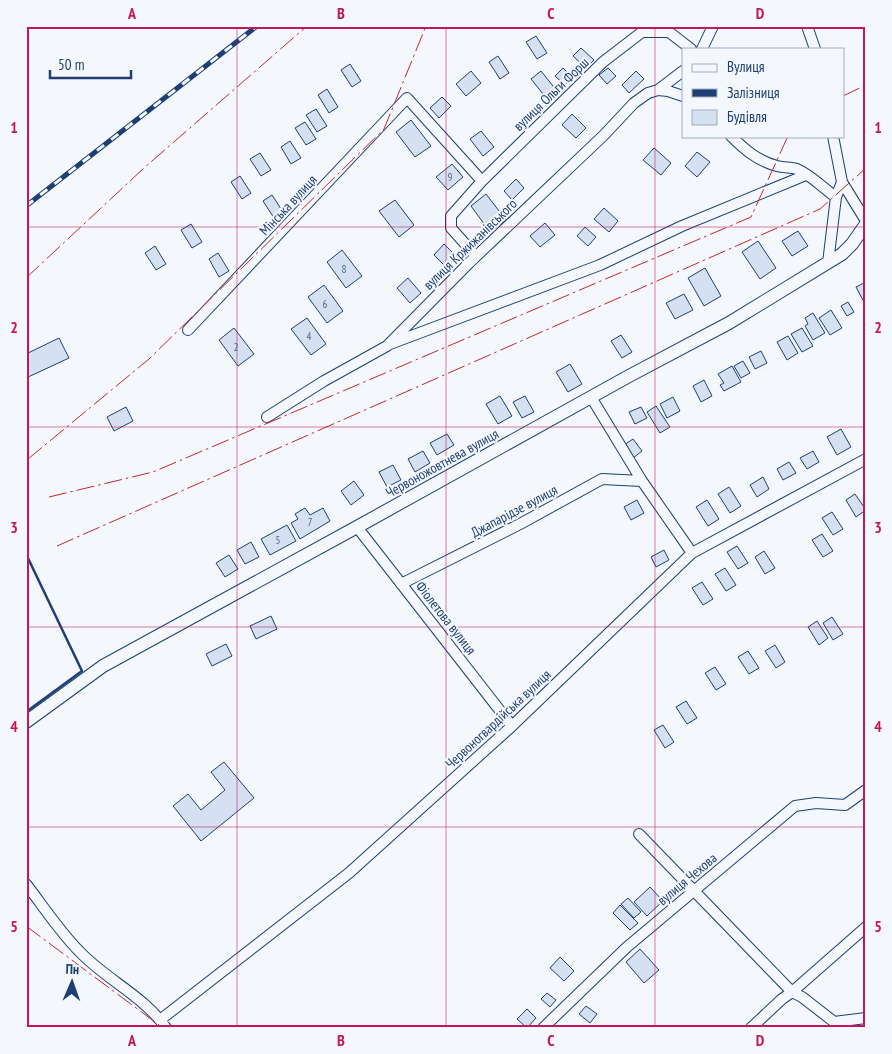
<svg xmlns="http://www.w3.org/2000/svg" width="892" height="1054" font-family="'PT Sans Narrow',sans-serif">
<rect width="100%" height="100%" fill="#f4f7fb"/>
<path fill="#d5e0f0" stroke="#1d3f73" d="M536 36 547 53 537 59 526 42Z
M581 48 594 60 586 68 573 56Z
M498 56 509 73 500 79 489 62Z
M350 64 361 81 352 87 341 70Z
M563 68 572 77 565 85 555 76Z
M608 68 616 76 607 84 599 75Z
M471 71 481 83 466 96 456 84Z
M541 71 557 91 547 99 531 79Z
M636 71 644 79 629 93 622 85Z
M327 89 338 107 329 113 318 95Z
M442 97 451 106 439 118 430 108Z
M316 109 327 126 317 132 306 115Z
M572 114 586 128 576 138 562 125Z
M411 120 431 146 415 157 396 132Z
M305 122 316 139 306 145 295 128Z
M481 131 494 147 483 156 470 139Z
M290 141 301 158 291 164 281 147Z
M654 148 671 163 661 175 643 160Z
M697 152 710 162 697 177 685 166Z
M260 153 271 170 261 176 250 159Z
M452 164 463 177 448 190 436 177Z
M240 176 251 193 242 199 231 182Z
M516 179 524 188 512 200 504 191Z
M486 194 506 220 490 232 471 206Z
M272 195 283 212 274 218 263 201Z
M395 200 414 225 399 237 379 211Z
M604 208 618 221 609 232 594 219Z
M545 223 555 235 540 247 530 236Z
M191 224 202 242 192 248 181 230Z
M585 227 596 237 588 246 577 236Z
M798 231 808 246 792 256 782 241Z
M758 241 776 268 760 279 742 252Z
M444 244 457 257 446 267 434 255Z
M155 246 166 264 156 270 145 253Z
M342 250 362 276 346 288 327 262Z
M218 253 229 271 219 277 209 259Z
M705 268 721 296 704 306 688 278Z
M408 278 421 293 410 303 397 288Z
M866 282V301L864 302 856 287Z
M324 285 343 311 327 323 308 297Z
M684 294 693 310 675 319 666 303Z
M848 302 854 312 847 316 841 306Z
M831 310 842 328 830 335 819 318Z
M813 313 825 333 813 340 805 326 808 324 805 318Z
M307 318 326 344 311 355 291 329Z
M234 328 254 354 238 366 219 340Z
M802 328 813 346 802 352 791 334Z
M621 335 632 352 622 358 611 341Z
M788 336 798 353 787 360 777 342Z
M59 338 69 358 26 378V354Z
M761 351 767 363 755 369 749 357Z
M743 361 750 373 741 378 734 366Z
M570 364 582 384 568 392 556 372Z
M732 366 741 382 724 391 720 385 724 383 718 374Z
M704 380 712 396 701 402 693 386Z
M500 396 512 416 498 424 486 404Z
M525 396 534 412 522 418 513 402Z
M673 397 680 411 667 418 660 404Z
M656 406 670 427 660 433 647 412Z
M126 407 133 421 114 431 107 417Z
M641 407 647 418 635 424 629 412Z
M841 429 851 447 837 455 827 437Z
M447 434 454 445 437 455 430 443Z
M633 439 642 451 633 458 624 445Z
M423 451 430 463 415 472 408 459Z
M813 451 819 462 807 469 800 458Z
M789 462 796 473 783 480 777 469Z
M393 465 401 480 387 487 379 472Z
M763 477 769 489 757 497 750 485Z
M354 481 364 495 351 505 341 491Z
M729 487 741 506 730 513 718 494Z
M855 494 866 510 856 517 846 500Z
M637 500 644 513 631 520 624 507Z
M707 500 719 519 708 526 696 507Z
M305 508 310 515 323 508 330 521 300 539 291 523 298 519 295 514Z
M832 512 843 529 833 535 822 518Z
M287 525 296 541 270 555 261 539Z
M822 534 833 551 823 557 812 540Z
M251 542 259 557 245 564 237 550Z
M737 546 748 563 738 569 727 552Z
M664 550 669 560 656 567 651 557Z
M764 551 775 568 765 574 755 557Z
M229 555 238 569 225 577 216 563Z
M725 568 736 585 726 591 715 574Z
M702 582 713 599 703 605 692 588Z
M271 616 277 629 256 639 250 626Z
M832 617 843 634 833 640 823 623Z
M817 621 828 638 819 645 808 627Z
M226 644 232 656 212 666 206 654Z
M775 645 785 662 776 668 765 651Z
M748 651 759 668 749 674 738 657Z
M715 667 726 684 716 690 705 673Z
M686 701 697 718 687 724 676 707Z
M663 725 674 742 665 748 654 730Z
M224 762 254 798 201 841 173 806 188 794 201 810 225 790 211 772Z
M650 887 663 901 647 916 634 902Z
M628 898 641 912 634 918 621 904Z
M620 905 638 923 630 930 613 913Z
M640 949 659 970 644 983 626 962Z
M560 957 574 971 564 981 550 968Z
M547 993 556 1000 550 1007 541 999Z
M586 1006 597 1014 590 1023 579 1014Z
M527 1009 536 1018 527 1028 517 1019Z"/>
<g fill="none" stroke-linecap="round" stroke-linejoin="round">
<g stroke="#1d3f73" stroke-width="12">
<path id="minor" d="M807 26 815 49
M702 49 713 26
M658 90 683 71
M731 136C745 150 758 161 777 166 784 168 791 167 797 169 811 175 823 188 836 197L842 182
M833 136 842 182 866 221
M476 256 451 228V216L482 181 603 62 642 32H669L691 49
M828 263 836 197
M188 330 407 98 482 181
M390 344 600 265 682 226 806 175
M591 397 642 481 692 553
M267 417 324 381 387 346 469 263 604 135 634 103 648 93 658 90 668 91 683 96
M357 527 512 726
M401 584 520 524 602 479 642 481
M639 834 792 992 866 927
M26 884C43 906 60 932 79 951 105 979 144 996 166 1028
M160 1020 349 873 512 726 692 553 866 459
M834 1022 866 1018
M543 1028 627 947 795 806 816 803 845 805 866 790
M751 1028 782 999 792 992 802 997 842 1028"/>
</g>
<g stroke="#1d3f73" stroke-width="14">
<path id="tertiary" d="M26 722 103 666 357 527 629 376 729 323 842 254 852 244 866 224"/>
</g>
<use href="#minor" stroke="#f4f7fb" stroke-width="10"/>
<use href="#tertiary" stroke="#f4f7fb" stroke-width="12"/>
<g stroke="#1d3f73" stroke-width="5">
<path id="rail" d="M26 206 257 26"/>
</g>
<use href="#rail" stroke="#f4f7fb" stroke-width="3" stroke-dasharray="9" stroke-linecap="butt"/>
<path stroke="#1d3f73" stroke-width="2.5" d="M26 554 82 671 26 712"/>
<path stroke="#c62828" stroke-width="1" stroke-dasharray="18 4 2.5 4" stroke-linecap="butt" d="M843 96 866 85
M26 278 144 168 307 26
M28 459 149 359 384 129 426 26
M49 497 153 472 751 217 788 136
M57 546 820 209 866 168
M26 926 163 1028"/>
</g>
<path fill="none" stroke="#c2185b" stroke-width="1" stroke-opacity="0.55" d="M237 26V1028M446 26V1028M655 26V1028M26 227H866M26 427H866M26 627H866M26 827H866"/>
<g text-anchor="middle" stroke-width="4" stroke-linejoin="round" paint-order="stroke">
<g font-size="11" fill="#4b6792">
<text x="450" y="181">9</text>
<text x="344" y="273">8</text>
<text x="325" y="308">6</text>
<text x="309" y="340">4</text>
<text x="236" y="351">2</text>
<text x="310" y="526">7</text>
<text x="278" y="544">5</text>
</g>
<g font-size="14" fill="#1d3f73" stroke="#f4f7fb">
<text transform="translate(551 94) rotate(-44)" y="5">вулиця Ольги Форш</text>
<text transform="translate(288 205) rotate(-47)" y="5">Мінська вулиця</text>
<text transform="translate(470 244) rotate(-44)" y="5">вулиця Кржижанівського</text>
<text transform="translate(442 463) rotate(-29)" y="5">Червоножовтнева вулиця</text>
<text transform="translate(514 511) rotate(-28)" y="5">Джапарідзе вулиця</text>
<text transform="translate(446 618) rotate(52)" y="5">Фіолетова вулиця</text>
<text transform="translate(498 719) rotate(-43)" y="5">Червоногвардійська вулиця</text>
<text transform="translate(687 879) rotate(-40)" y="5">вулиця Чехова</text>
</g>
</g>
<rect width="892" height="1054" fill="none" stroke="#f4f7fb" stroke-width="55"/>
<rect x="682" y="48" width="162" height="90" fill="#f4f7fb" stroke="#9eadc5"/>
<rect x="692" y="64" width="25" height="8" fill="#f4f7fb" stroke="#9eadc5"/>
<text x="727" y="72" font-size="15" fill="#1d3f73">Вулиця</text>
<rect x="692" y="89" width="25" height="8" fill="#1d3f73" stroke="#9eadc5"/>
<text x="727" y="98" font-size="15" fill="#1d3f73">Залізниця</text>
<rect x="692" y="110" width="25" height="15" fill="#d5e0f0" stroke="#9eadc5"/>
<text x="727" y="122" font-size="15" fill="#1d3f73">Будівля</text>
<g transform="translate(72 982) rotate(2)" stroke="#f4f7fb" stroke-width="4" paint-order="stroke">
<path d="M0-4L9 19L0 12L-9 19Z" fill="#1d3f73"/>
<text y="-8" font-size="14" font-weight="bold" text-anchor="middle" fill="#1d3f73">Пн</text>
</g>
<path d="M50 70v8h81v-8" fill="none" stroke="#1d3f73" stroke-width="2.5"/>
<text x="58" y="70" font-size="15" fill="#1d3f73" stroke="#f4f7fb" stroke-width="4" paint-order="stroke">50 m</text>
<rect x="28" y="28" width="836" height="998" fill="none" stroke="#c2185b" stroke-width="2"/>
<g font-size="16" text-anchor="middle" font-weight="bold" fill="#c2185b">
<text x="132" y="19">A</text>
<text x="341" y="19">B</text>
<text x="551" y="19">C</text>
<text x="760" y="19">D</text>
<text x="14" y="133">1</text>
<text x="878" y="133">1</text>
<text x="14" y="333">2</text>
<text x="878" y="333">2</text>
<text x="14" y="533">3</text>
<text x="878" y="533">3</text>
<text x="14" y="732">4</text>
<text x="878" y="732">4</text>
<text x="14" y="932">5</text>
<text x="878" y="932">5</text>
<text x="132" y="1046">A</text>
<text x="341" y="1046">B</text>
<text x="551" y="1046">C</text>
<text x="760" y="1046">D</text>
</g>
</svg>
